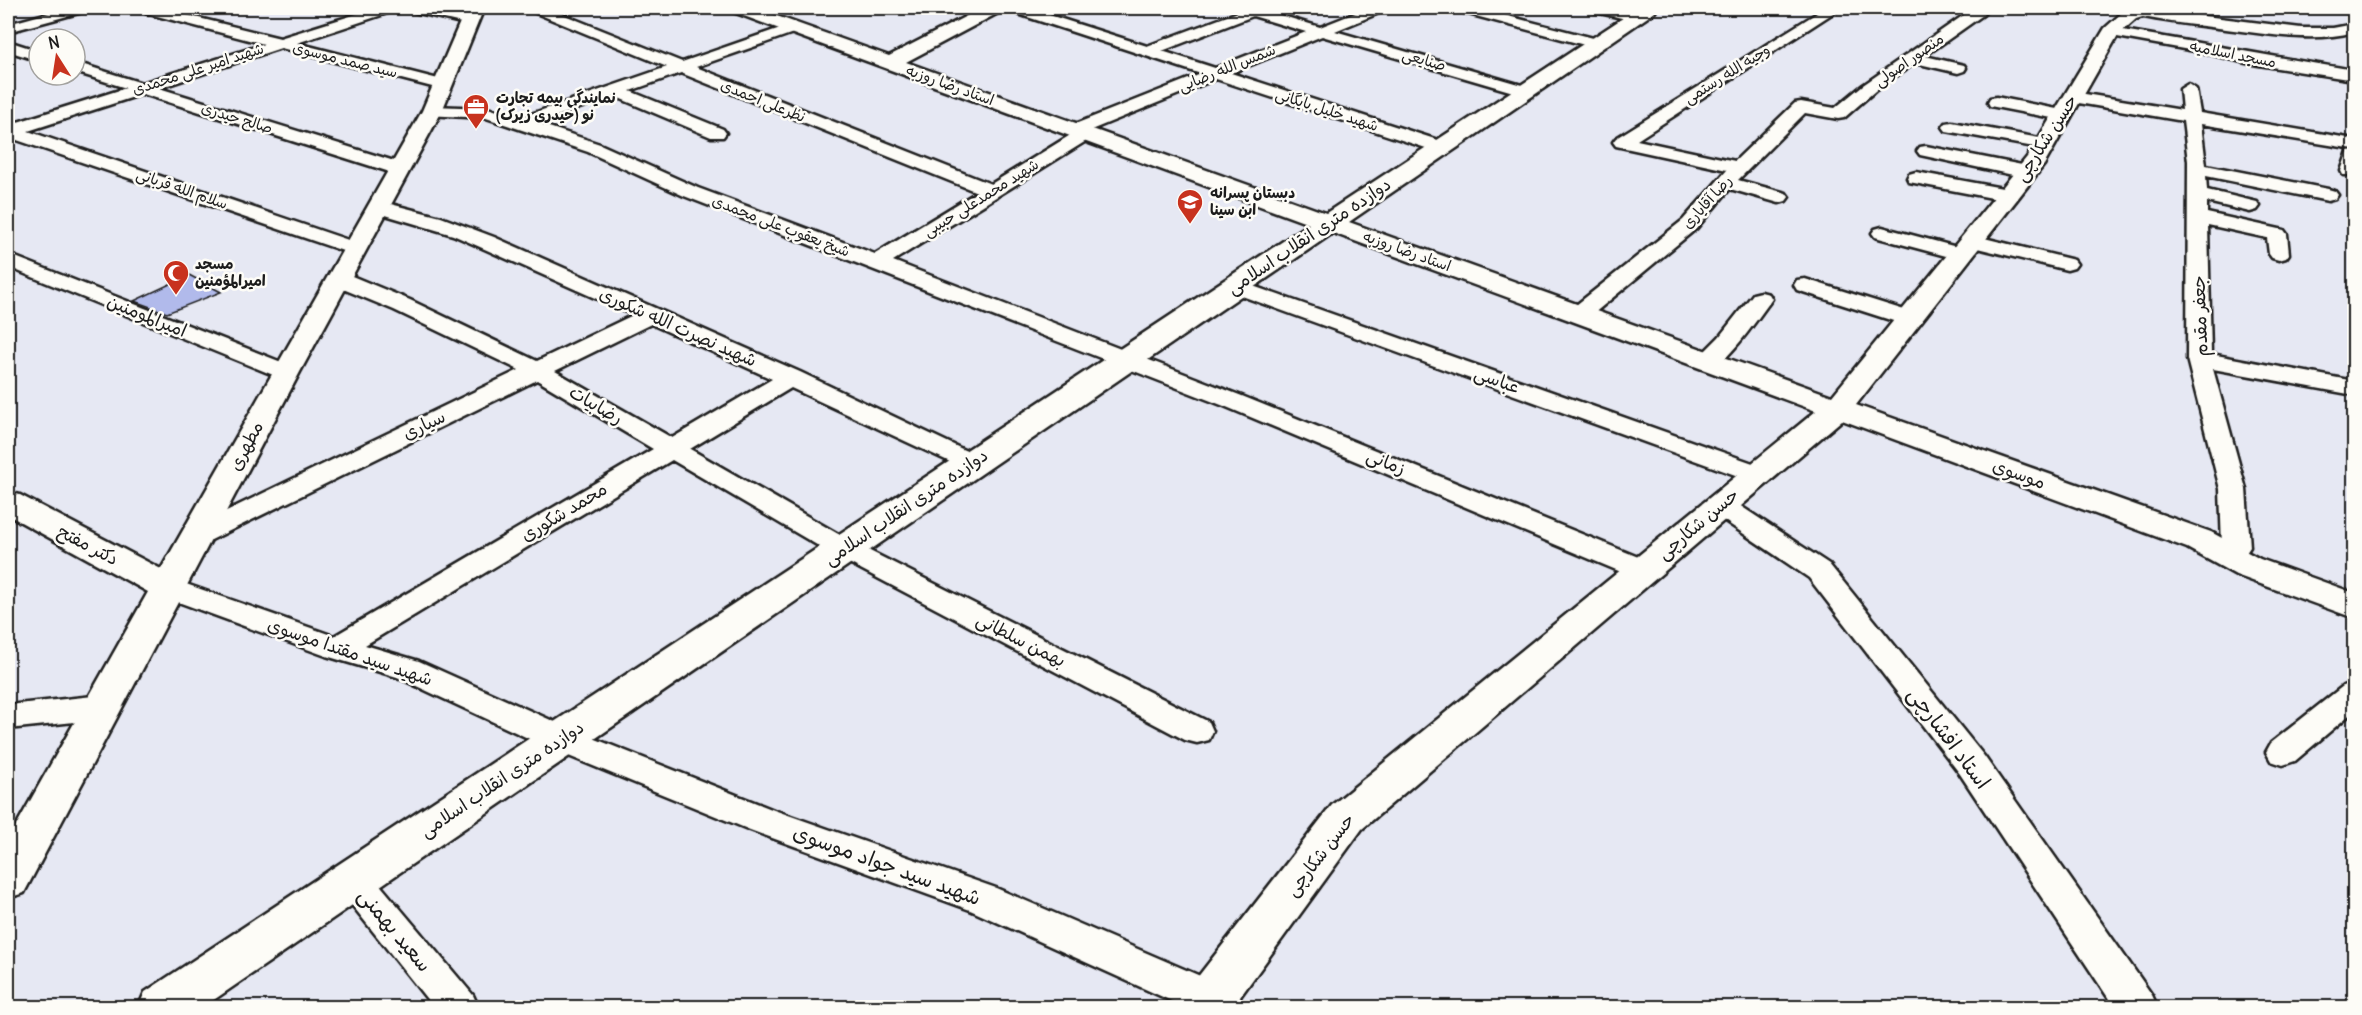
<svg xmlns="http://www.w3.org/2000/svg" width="2362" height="1015" font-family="Delius,'Playpen Sans Arabic',sans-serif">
<rect width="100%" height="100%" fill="#e6e8f3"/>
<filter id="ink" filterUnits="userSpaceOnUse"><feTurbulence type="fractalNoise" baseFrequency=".0167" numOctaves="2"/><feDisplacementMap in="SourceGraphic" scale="12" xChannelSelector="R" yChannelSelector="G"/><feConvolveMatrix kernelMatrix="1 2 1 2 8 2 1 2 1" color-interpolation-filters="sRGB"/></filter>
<g filter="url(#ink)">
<path fill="#b1baeb" stroke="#1c1c1c" stroke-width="1.5" d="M189 275 221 292 167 313 134 301Z"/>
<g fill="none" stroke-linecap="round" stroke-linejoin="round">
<g stroke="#1c1c1c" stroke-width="5">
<path id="street" d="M67 8H88L86 11 8 32V24Z
M136 8H158L280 38 376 8H396L394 11 297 43 450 82 452 85 450 88 444 90 281 48 159 88 407 165 409 169 407 173H393L143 94 28 131 363 245 366 249 363 253H349L8 137V125L126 88 75 72V62L142 83 264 44 138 11Z
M408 8H431L475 18 477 21 470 25 410 11Z
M529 8H547L682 62 789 25H799L801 28 799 31 696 67 991 184 1072 134 1067 130 1070 126 1201 74 1009 11 1007 8H1027L1147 46 1238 12 1233 8H1256L1320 27 1368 8H1386L1384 11 1335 31 1532 88 1534 91 1526 96 1520 94 1322 36 1231 73 1447 143 1450 147 1447 151H1435L1216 79 1091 130 1094 134 1091 138 893 261 1242 396 1653 563 1657 570 1653 577 1643 579 1633 577 1224 406 684 196 588 152 486 118 426 115 424 111 426 107 432 106 488 108 519 118 667 67 531 11ZM1253 16 1306 32 1215 68 1162 51ZM681 73 977 192 875 254 698 188 600 144 537 123 614 96 711 137H723L726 133 723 129 630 91Z
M1455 8H1477L1601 40 1604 43 1596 48 1457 11Z
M1589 8H1613L1640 14 1642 17 1635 21 1591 11Z
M1825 8H1841L1637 140 1735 161 1795 103 1801 102 1835 108 1863 85 1974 8H1988L1983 15 1925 56 1964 65 1966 68 1964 71 1958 73 1915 63 1875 91 1844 118 1838 119 1805 113 1738 180 1786 193 1789 197 1786 201 1779 203 1730 189 1697 228 1587 319 1579 321 1571 319 1568 314 1571 309 1683 220 1727 170 1616 146 1613 142 1616 138Z
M2140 8 2301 28H2333L2354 24V32C2313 43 2268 34 2226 29 2196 25 2164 22 2135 15L2133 12Z
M2111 28C2192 41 2273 57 2354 70V80L2246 63 2206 53 2106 35 2104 32 2106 29Z
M8 41 39 51V61L8 51Z
M2188 84 2196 89 2200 113 2354 139V149L2201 124 2206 165 2328 189 2335 191 2338 195 2335 199 2328 201 2206 176 2207 190 2257 202 2260 206 2257 210 2250 212 2207 202V213L2284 230 2287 234 2289 254 2286 258 2279 260 2272 258 2269 254 2267 238 2208 225 2211 354 2354 381V395L2213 369 2246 489 2250 547 2246 553 2236 556 2226 553 2222 547 2220 489 2187 359 2188 161 2183 121 2073 102 2065 97 2073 92 2182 110 2180 89Z
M1996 97 2062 110 2068 111 2071 115 2068 119 2062 120 1990 106 1988 102 1990 98Z
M1952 122 2045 139 2051 140 2054 144 2051 148 2045 149 1946 131 1943 127 1946 123Z
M1926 146 2027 166 2034 168 2036 172 2034 176 2027 178 1920 155 1917 151 1920 147Z
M2354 150V175H2343L2341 171 2348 151Z
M1916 172 2008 189 2015 191 2018 195 2015 199 2008 201 1909 182 1907 178 1909 174Z
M379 201 441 217 494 237 800 372 981 458 985 463 981 468 972 471 963 468 791 388 690 449 854 543 1209 722 1213 731 1209 740 1197 743 1185 740 834 555 672 460 365 645 419 661 573 730 774 810 996 888 1235 991 1241 1004 1239 1008H1187L970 910 750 830 549 748 397 677 326 656 159 595 154 588 159 581 169 578 334 636 653 449 537 380 207 542 197 545 187 542 183 536 187 530 519 370 394 310 331 284 328 279 331 274 339 273 347 274 410 300 537 361 633 315 453 235 372 211 369 207 372 203ZM651 324 772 379 672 438 555 371Z
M1882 227 1968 250 1971 254 1968 258 1961 260 1875 237 1872 233 1875 229Z
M1972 235 2074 260 2077 264 2074 268 2067 270 1965 245 1962 241 1965 237Z
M8 254 294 367 298 372 294 377 286 379 278 377 8 267Z
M1805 279 1917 314 1920 319 1917 324 1909 326 1797 290 1794 285 1797 280Z
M1236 280 1767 468 1771 474 1767 480 1758 482 1749 480 1228 291 1225 286 1228 281Z
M1761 292 1769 294 1772 299C1761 314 1729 361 1713 367 1708 368 1704 367 1699 366L1695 361 1719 337 1753 294Z
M1720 497 1730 499 1829 564 1984 756 2152 995 2158 1008H2115L1960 774 1809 578 1710 511 1707 505 1710 499Z
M2354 683V711L2295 761 2283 765 2271 761 2266 752 2271 743 2343 686Z
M103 695 114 699 119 707 114 715 103 719 8 729V705Z
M353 864 366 868 473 995 479 1008H434L340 890 335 879 340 868Z"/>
</g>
<g stroke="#1c1c1c" stroke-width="5">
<path id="secondary" d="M466 8H484L442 111 300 372 24 893 8 898V840L148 592 8 515V492L20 495 161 569 422 111Z
M730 8H754L889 56 982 8H1002L1000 12 906 62 1326 213 1638 8H1657L1655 12 1349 222 1832 396 2027 157 2105 28 2124 11 2136 8H2160L2158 12 2136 19 2118 35 2044 165 1856 405 2211 532 2260 559 2354 593V618L2236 575 2187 548 1842 420 1362 829 1232 1008H1179L1186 992 1332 805 1816 411 1333 233 202 1008H138L145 992 1309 224 733 12Z"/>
</g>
<use href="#street" fill="#fdfcf7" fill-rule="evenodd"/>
<use href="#secondary" fill="#fdfcf7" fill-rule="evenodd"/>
</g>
</g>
<defs>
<g id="office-pin" transform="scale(1.35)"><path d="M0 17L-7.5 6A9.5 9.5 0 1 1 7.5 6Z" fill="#c8321e" stroke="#fdfcf7"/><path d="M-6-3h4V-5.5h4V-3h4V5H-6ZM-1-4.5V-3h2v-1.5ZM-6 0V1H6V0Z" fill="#fff"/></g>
<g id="school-pin" transform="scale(1.35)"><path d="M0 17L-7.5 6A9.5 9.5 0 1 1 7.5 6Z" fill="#c8321e" stroke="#fdfcf7"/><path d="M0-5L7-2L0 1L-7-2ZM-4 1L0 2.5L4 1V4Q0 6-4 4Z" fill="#fff"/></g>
<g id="mosque-pin" transform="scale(1.35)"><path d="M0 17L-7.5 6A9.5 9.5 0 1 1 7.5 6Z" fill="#c8321e" stroke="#fdfcf7"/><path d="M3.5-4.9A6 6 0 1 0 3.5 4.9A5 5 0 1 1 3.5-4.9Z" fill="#fff"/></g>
</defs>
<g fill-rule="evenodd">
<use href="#office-pin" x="476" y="107"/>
<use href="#school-pin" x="1190" y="202"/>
<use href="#mosque-pin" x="176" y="273"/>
</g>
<g text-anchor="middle" stroke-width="5" stroke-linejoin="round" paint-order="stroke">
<g font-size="15" fill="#1c1c1c" stroke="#fdfcf7">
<text transform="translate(2233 54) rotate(11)" y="5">مسجد اسلامیه</text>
<text transform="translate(345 60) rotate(14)" y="5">سید صمد موسوی</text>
<text transform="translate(1424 60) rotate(16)" y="5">صنایعی</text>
<text transform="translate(1909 60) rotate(-35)" y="5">منصور اصولی</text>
<text transform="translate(1227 68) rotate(-22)" y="5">شمس الله رضایی</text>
<text transform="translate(198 69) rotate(-18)" y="5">شهید امیر علی محمدی</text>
<text transform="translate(1727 74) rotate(-32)" y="5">وجیه الله رستمی</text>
<text transform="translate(950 85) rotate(20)" y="5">استاد رضا روزبه</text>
<text transform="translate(763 101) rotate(22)" y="5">نظرعلی احمدی</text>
<text transform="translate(1327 110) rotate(18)" y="5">شهید خلیل بایگانی</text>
<text transform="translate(237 118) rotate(17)" y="5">صالح حیدری</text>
<text transform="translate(182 189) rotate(19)" y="5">سلام الله قربانی</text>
<text transform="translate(981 198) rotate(-32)" y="5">شهید محمدعلی حبیبی</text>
<text transform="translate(1707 202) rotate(-48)" y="5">رضا آقایاری</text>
<text transform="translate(781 226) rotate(21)" y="5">شیخ یعقوب علی محمدی</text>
<text transform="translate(1407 251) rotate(20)" y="5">استاد رضا روزبه</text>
</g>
<g font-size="15" font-weight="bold" fill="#1c1c1c" stroke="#fdfcf7" text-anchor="start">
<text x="496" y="103">نمایندگی بیمه تجارت<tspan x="496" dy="17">نو (حیدری زیرک)</tspan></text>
<text x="1210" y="198">دبستان پسرانه<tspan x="1210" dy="17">ابن سینا</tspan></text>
<text x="195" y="269">مسجد<tspan x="195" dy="17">امیرالمؤمنین</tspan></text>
</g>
<g font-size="18" fill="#1c1c1c" stroke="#fdfcf7">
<text transform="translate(2046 138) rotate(-57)" y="6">حسن شکارچی</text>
<text transform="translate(1309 236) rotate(-34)" y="6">دوازده متری انقلاب اسلامی</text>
<text transform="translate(147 316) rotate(22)" y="6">امیرالمومنین</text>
<text transform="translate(2200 316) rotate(-92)" y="6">جعفر مقدم</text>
<text transform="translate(678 327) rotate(24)" y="6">شهید نصرت الله شکوری</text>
<text transform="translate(1497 380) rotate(20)" y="6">عباسی</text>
<text transform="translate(596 405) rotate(30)" y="6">رضابیات</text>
<text transform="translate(424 425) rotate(-26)" y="6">سیاری</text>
<text transform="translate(246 446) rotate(-62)" y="6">مطهری</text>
<text transform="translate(1386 462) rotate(22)" y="6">زمانی</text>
<text transform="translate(2019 474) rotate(20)" y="6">موسوی</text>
<text transform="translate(906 507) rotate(-34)" y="6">دوازده متری انقلاب اسلامی</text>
<text transform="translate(564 512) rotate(-31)" y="6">محمد شکوری</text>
<text transform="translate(1698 524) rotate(-40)" y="6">حسن شکارچی</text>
<text transform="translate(88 545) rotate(28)" y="6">دکتر مفتح</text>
<text transform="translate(1021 640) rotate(27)" y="6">بهمن سلطانی</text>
<text transform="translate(350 652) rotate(19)" y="6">شهید سید مقتدا موسوی</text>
<text transform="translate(502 779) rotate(-34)" y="6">دوازده متری انقلاب اسلامی</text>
<text transform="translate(1320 855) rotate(-52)" y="6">حسن شکارچی</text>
</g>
<g font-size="21" fill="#1c1c1c" stroke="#fdfcf7">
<text transform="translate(1949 738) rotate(53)" y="7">استاد افشارچی</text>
<text transform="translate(887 865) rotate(20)" y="7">شهید سید جواد موسوی</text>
<text transform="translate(395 930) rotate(50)" y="7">سعید بهمنی</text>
</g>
</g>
<rect width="2362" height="1015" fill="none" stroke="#fdfcf7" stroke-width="30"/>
<rect x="15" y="15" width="2332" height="985" fill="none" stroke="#1c1c1c" stroke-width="2" filter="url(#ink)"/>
<g transform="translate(57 57) rotate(348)"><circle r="28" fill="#fdfcf7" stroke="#a3a29f" stroke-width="1.5"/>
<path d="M0-4.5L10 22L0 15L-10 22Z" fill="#c8321e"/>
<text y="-9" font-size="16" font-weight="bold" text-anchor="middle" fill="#1c1c1c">N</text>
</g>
</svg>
